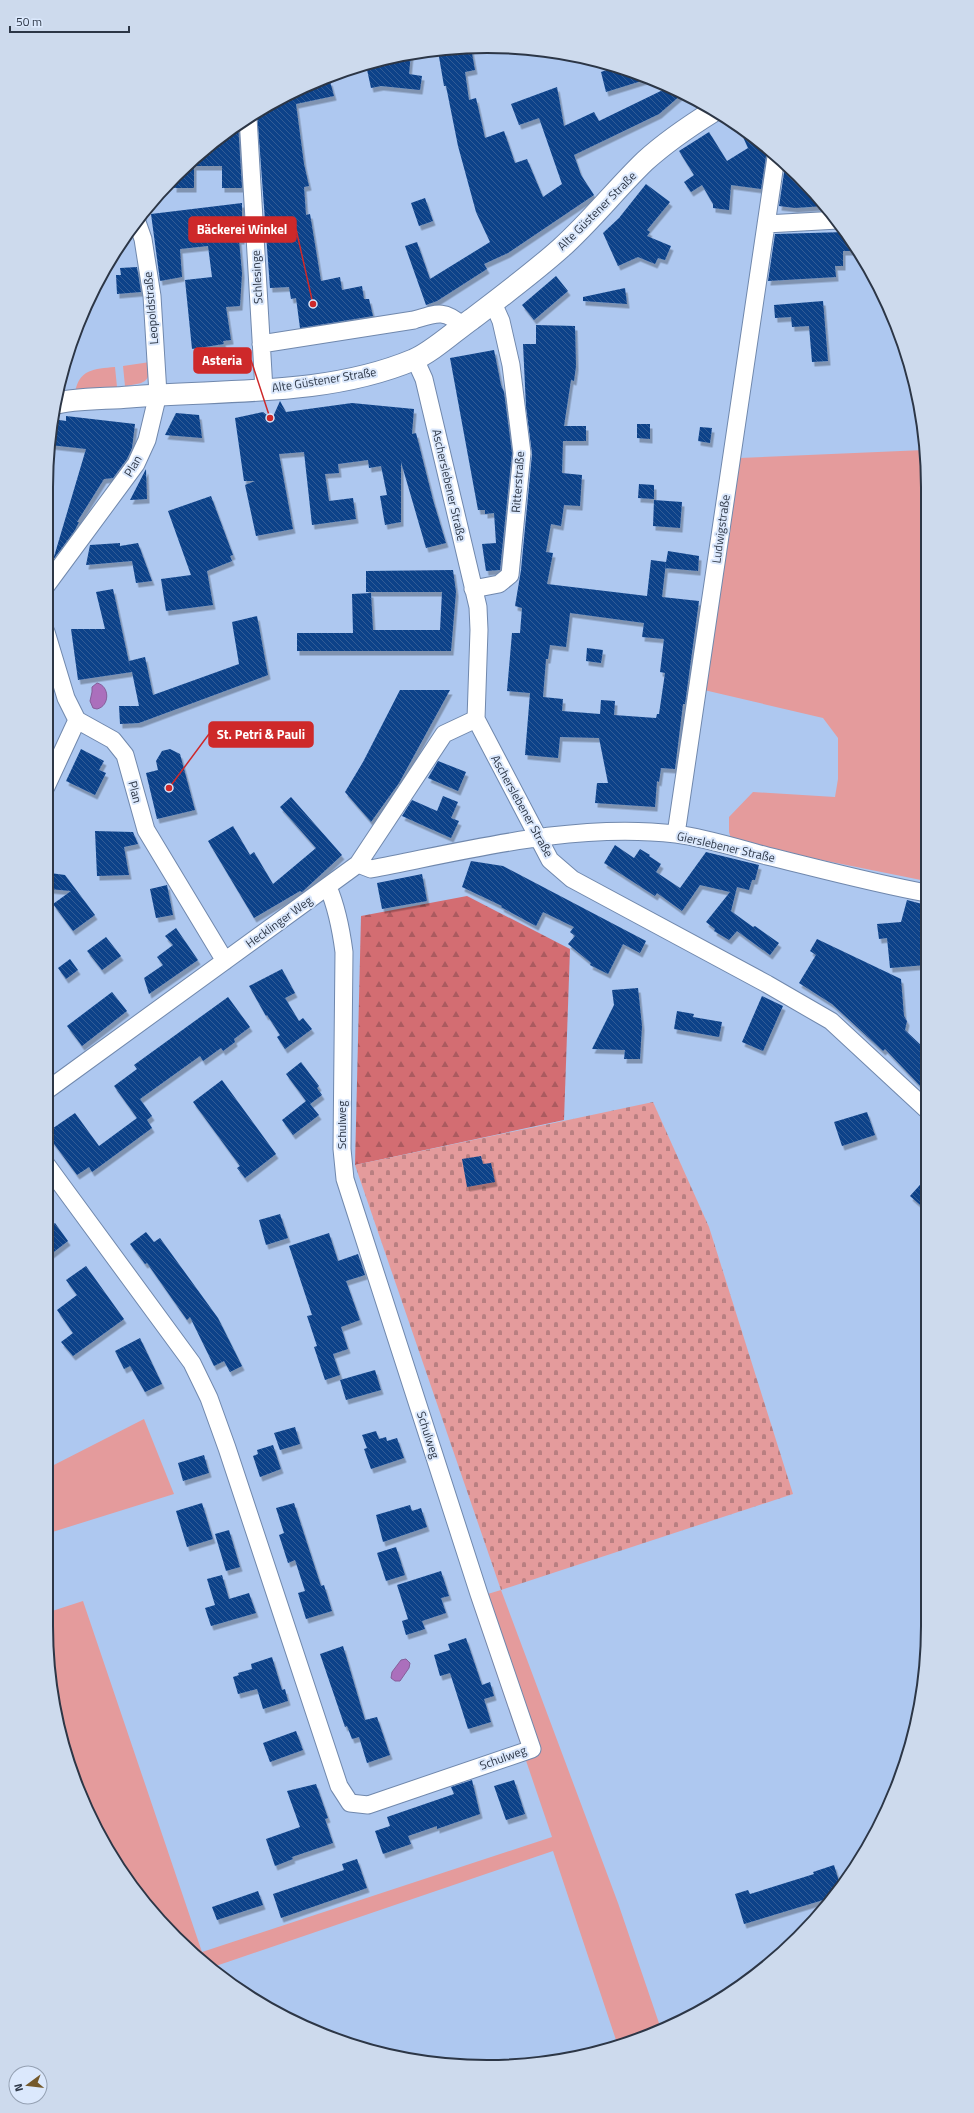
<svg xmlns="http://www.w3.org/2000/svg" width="974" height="2113" font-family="'Titillium Web',sans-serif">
<defs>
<pattern id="forest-firs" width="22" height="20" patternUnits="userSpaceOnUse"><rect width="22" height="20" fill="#d36d72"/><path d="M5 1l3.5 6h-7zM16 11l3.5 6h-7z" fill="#ab5a5f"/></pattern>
<pattern id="cemetery-stones" width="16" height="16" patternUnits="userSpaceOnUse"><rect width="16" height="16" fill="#e49b9c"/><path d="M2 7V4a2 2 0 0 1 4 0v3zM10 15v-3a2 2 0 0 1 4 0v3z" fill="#b97f81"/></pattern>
<pattern id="building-back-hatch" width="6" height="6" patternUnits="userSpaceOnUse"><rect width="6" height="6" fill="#0f4289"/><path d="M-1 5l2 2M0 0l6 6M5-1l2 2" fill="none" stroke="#325c96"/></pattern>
<filter id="shadow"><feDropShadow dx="2.5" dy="4.5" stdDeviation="0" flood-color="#0004"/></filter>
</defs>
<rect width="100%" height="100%" fill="#aec8f0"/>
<path fill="#e49b9c" d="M150 362C150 384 144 383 125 386L123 366Z
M115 367 117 387 75 393C79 369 94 369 115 367Z
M924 450 926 881 732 842 729 832V817L753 792 835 797 838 779V738L823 718 704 690 739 458Z
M144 1419 174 1494 46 1534V1469Z
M501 1590 618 1903 661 2029 618 2046 553 1851 210 1968C192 1951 171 1935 155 1916 83 1829 46 1726 46 1613L83 1601 202 1952 552 1837 471 1599Z"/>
<path fill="url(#forest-firs)" d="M467 896 570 949 564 1120 355 1165 361 916Z"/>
<path fill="url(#cemetery-stones)" d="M653 1102 709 1227 793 1494 501 1590 355 1165Z"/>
<path fill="#ab6fbc" stroke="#855e99" d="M97 683C110 686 110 706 97 709L93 708 90 701 92 692V687Z
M406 1659 410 1663 409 1668 400 1681H395L391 1678 392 1672 401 1660Z"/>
<path fill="url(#building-back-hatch)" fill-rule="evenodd" filter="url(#shadow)" d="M471 48 475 70 465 72 469 100 476 98 485 138 504 131 515 163 527 159 543 197 562 184 539 118 519 125 511 104 557 87 564 126 594 112 599 121 669 87 682 94 659 114 574 155 581 175 594 195 508 253 484 264 487 269 437 301 426 305 405 246 417 242 430 279 490 242 476 212 458 146 446 86H444L438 51Z
M411 53 409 74 422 76 420 90 381 86 371 88 366 65 401 55Z
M615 67 619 69 651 78 606 92 601 72Z
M323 80V82L330 81 334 96 296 104 304 164 309 186 304 187 306 215 310 214 321 281 340 277 342 290 362 286 364 299H369L373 316 300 328 296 298 291 299 289 287 270 288 257 112 313 82Z
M238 123 242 188H222V166H194V188H174L175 175Z
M739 128 755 137 769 150 766 156 761 189 731 185 729 210 713 208V204L702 185 691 192 684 182 694 175 679 151 709 132 727 161 748 148Z
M785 166 795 177 824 206 795 208 779 206Z
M646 184 670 202 647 230 650 232 647 236 671 246 665 260 658 258 655 264 638 257 618 266 603 233 619 218Z
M425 198 433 221 419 226 411 203Z
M242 203V240H239L242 273 240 306 226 307 231 340 223 341 224 344 192 349 185 280 212 277 208 246 180 249 182 277 160 281 151 214Z
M845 232 856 251H843V266H835L836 277 768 281 775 234Z
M137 267 141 292 117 294 116 275H121L120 268Z
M556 276 568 291 534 320 522 305Z
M625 288 627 304 583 301V297Z
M823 301 828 361 812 362 809 326 792 327 791 317 775 318 774 305Z
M536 325 575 326 576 366 574 381 571 380 564 426H586V441H563L562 473 582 475 580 506 564 505 561 526 551 524 546 552 553 553 547 584 647 596 651 560 666 562 662 597 699 601 685 704H683L675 769 661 768 659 782 657 781 655 807 595 803 597 783H608L599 738 560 737 558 758 525 755 530 693 507 691 512 633H520L522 608 515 606 521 570 532 454 526 407 523 344H536ZM570 613 644 623 642 637 664 639 660 672 665 673 659 714H657L656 718 614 715 615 701 601 700 600 714 562 711 563 699 543 697 546 659H548L550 645 566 647Z
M494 350 501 385 504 392 512 453 500 570 486 571 482 544 496 543 494 513 485 514V510H478L450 358Z
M280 401 286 412 352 403 414 409 412 434 416 433 433 500 446 543 426 548 401 462V522L385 525 380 496 387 495 381 466 369 468 368 460 338 464 339 473 325 474 329 501 353 498 356 519 312 525 304 452 279 454 293 529 256 536 245 485 255 481H244L235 418 263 412 272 419Z
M176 413 199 415 202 438 165 435Z
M66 416 135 424 132 448 127 459 113 478 104 479 77 522H79L75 530 53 560 86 449 50 445 53 419 66 421Z
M637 424H650V439L637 438Z
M700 427 712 428 710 443 698 441Z
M146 469 147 499 130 500Z
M639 484 654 485V499L638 498Z
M211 496 233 555 230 556 232 561 207 571 213 605 166 611 161 579 191 575 168 511Z
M654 500 682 502 680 528 653 526Z
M120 543V546L138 543 152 581 136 583 132 561 86 565 90 545Z
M668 551 699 556 698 571 665 568Z
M453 570 456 592 451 651H297V633H353L352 594 371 593 373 630H440L442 592H366V571Z
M113 589 130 667 129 661 145 657 153 695 239 664 232 622 257 616 268 675 139 723 120 724 119 706H139L132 672 78 680 71 629H105L96 592Z
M587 648 603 650 601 663 586 661Z
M400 690H450L399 783 371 822 345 792 363 762Z
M81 749 104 761 99 770 106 773 95 795 66 781Z
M170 749 180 754 195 810 157 819 146 773 158 770 156 761 162 751Z
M438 761 466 772 458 791 428 778Z
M443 796 458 802 451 818 459 821 451 838 402 816 412 800 437 811Z
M291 797 342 855 302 892 300 891 254 918 208 841 233 826 250 855 254 852 273 884 316 848 280 807Z
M95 831 133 832 138 844 124 847 129 875 97 876Z
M615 845 634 858 640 849 650 855 649 856 661 864 656 872 680 888 706 852 759 865 755 880H752L749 890 737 887 731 911 753 927 755 926 779 943 770 955 737 931 729 940 714 931 715 929 706 922 730 892 700 885 682 911 657 893 655 896 604 863Z
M471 861 503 866 646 941 640 953 623 944 608 974 590 965 591 963 568 944 575 936 570 932 574 927 543 912 536 926 501 907 502 906 462 887Z
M50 873 65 875 95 915 73 931 53 904 71 891 49 889Z
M422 874 427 901 382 909 377 883Z
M167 885 173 915 156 918 150 889Z
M907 900 926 905V965L890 968 887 938 879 939 877 924 901 922Z
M176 928 198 960 149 994 144 978 163 965 157 957 173 945 165 936Z
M106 937 121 956 102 970 87 951Z
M817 939 901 979 904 1016 907 1021 905 1030 926 1050V1092L885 1049 883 1051 832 1004 799 983 816 955 810 951Z
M70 959 78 970 66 979 58 968Z
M282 969 295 993 285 998 299 1021 303 1018 312 1029 285 1049 277 1037 280 1035 267 1015 266 1016 249 986Z
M638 988 642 1026 640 1059H624L625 1050 592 1049 614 1005 612 990Z
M112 992 127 1011 82 1046 67 1026Z
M762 996 783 1006 763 1051 742 1042Z
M228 997 250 1027 234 1039 235 1042 223 1051 221 1048 203 1061 200 1056 140 1099 152 1116 147 1120 152 1128 92 1172 89 1167 77 1175 46 1133 75 1113 99 1146 137 1118 114 1086 137 1069 134 1065Z
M677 1011 694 1014 693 1017 722 1022 719 1037 674 1029Z
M301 1062 319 1086 317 1088 322 1095 310 1104 319 1115 293 1135 282 1120 306 1101 286 1074Z
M222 1080 276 1154 245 1178 237 1168 240 1166 193 1102Z
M867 1112 875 1135 842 1146 834 1122Z
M481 1156 483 1164 491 1163 495 1182 467 1187 462 1159Z
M927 1177V1211L910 1196Z
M280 1214 288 1238 266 1245 259 1220Z
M55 1223 68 1241 46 1258V1230Z
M146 1232 154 1242 160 1238 218 1318 242 1366 230 1372 224 1361 214 1366 190 1317 187 1320 147 1263 145 1264 130 1244Z
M329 1233 338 1261 358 1254 365 1275 346 1281 360 1320 341 1327 348 1349 333 1354 340 1375 325 1380 314 1347 317 1346 307 1316 312 1315 289 1246Z
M86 1266 124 1319 73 1356 61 1342 73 1333 57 1310 77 1295 66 1280Z
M140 1338 162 1384 145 1392 130 1366 124 1369 115 1351Z
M375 1370 381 1390 346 1400 340 1380Z
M295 1427 300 1444 280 1450 274 1433Z
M376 1431 379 1439 386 1437 387 1441 397 1438 404 1458 371 1469 364 1449 367 1448 362 1435Z
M273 1445 281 1469 260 1477 253 1456 258 1454 257 1450Z
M204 1455 209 1473 183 1481 178 1463Z
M202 1503 213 1539 187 1547 176 1511Z
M294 1503 321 1586 324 1585 332 1611 306 1619 298 1593 305 1591 295 1560 288 1563 279 1535 284 1533 276 1508Z
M410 1505 412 1511 421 1508 427 1527 383 1542 376 1515Z
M229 1530 240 1567 226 1571 215 1534Z
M396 1547 405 1575 386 1581 377 1553Z
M441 1571 449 1596 441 1598 446 1613 422 1621 425 1629 406 1635 402 1621 408 1619 397 1585Z
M222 1575 229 1599 249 1593 256 1613 211 1626 205 1608 215 1605 207 1579Z
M466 1638 482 1685 490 1682 494 1696 484 1699 491 1722 468 1729 450 1673 440 1676 434 1655 450 1650 448 1644Z
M343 1646 365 1720 377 1717 390 1755 367 1763 359 1737 352 1739 347 1726 345 1727 320 1654Z
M272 1657 282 1690 285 1689 288 1701 263 1709 257 1689 238 1694 233 1677 239 1675 238 1673 252 1669 251 1664Z
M296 1731 303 1750 270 1762 263 1743Z
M472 1780 480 1814 437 1829V1826L408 1836 411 1844 383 1854 375 1831 390 1826 387 1817 454 1794 451 1787Z
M514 1780 525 1814 506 1820 494 1786Z
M316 1784 328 1818 325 1819 333 1843 292 1857 293 1859 275 1866 266 1839 300 1827 287 1791Z
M357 1859 367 1888 281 1918 273 1894 344 1870 342 1864Z
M834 1865 841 1888 833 1897 744 1924 735 1894 748 1890 750 1894 814 1874 813 1872Z
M258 1891 263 1905 217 1920 212 1907Z"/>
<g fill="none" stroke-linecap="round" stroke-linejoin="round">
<g stroke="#7088ad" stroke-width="19">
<path id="minor" d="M248 117 264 390
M766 224 838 220
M261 344 414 320C437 313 444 309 463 326
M415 359 424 379 478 607 479 630 476 719 550 860 572 879 767 984 831 1021 926 1109
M46 586 136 464 147 440 158 394 152 296 143 239 137 222
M473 589 499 584 510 575 522 453 511 365 501 321 493 303
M46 632 66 698 77 720 113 740 125 755 146 830 225 961
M46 787 77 720
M676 834 776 157
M358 864 371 869C470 850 574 822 676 834 706 838 737 848 767 856 820 869 872 883 926 893
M46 1091 358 864 444 734 476 719
M46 1164 192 1363 209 1398 227 1448 339 1786 350 1803 368 1805 532 1749 479 1594 345 1179 342 1149 344 952C341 929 337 908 328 887"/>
</g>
<g stroke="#7088ad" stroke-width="23">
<path id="major" d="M54 404C71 398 110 399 129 397 223 389 324 397 413 360 431 353 456 330 472 319 502 296 533 273 561 248 591 221 616 189 645 161 666 142 688 127 712 112"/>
</g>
<use href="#minor" stroke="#fff" stroke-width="17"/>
<use href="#major" stroke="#fff" stroke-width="21"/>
</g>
<g text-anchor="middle" stroke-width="4" stroke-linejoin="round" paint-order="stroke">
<g font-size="12" fill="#2c3646" stroke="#dbe8fc">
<text transform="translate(597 211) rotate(-45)" y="4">Alte Güstener Straße</text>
<text transform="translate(257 277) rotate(-93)" y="4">Schlesinge</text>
<text transform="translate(151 308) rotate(-95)" y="4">Leopoldstraße</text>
<text transform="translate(324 380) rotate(-9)" y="4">Alte Güstener Straße</text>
<text transform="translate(133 466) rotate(-59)" y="4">Plan</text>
<text transform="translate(518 482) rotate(-86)" y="4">Ritterstraße</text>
<text transform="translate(449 485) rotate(77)" y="4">Ascherslebener Straße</text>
<text transform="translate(721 529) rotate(-82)" y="4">Ludwigstraße</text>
<text transform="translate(135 792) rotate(75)" y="4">Plan</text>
<text transform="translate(522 806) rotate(61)" y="4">Ascherslebener Straße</text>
<text transform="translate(726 847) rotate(13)" y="4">Gierslebener Straße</text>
<text transform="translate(279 922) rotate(-36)" y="4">Hecklinger Weg</text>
<text transform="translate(342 1125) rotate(-90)" y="4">Schulweg</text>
<text transform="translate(428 1435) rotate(72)" y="4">Schulweg</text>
<text transform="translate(503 1758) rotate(-20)" y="4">Schulweg</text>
</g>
</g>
<path d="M0 0H974V2113H0ZM487 53H487A434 434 0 0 1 921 487V1626A434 434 0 0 1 487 2060H487A434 434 0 0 1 53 1626V487A434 434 0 0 1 487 53Z" fill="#cddaed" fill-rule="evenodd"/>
<path fill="none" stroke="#2c3646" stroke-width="2" d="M487 53H487A434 434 0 0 1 921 487V1626A434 434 0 0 1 487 2060H487A434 434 0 0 1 53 1626V487A434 434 0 0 1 487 53Z"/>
<path fill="none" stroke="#ce292a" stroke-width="1.5" d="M313 304L296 229M270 418L251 360M169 788L209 734"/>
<g fill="#ce292a" stroke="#dbe8fc" stroke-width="1.5">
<circle cx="313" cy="304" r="4"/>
<circle cx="270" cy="418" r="4"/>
<circle cx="169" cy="788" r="4"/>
</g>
<g fill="#ce292a" stroke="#ce292a" stroke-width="1.5">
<rect x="189" y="217" width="107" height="25" rx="4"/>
<rect x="194" y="348" width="57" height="25" rx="4"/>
<rect x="209" y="722" width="104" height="25" rx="4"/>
</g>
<g font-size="13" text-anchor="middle" font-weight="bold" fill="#fff">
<text x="242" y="234">Bäckerei Winkel</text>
<text x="222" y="365">Asteria</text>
<text x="261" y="739">St. Petri &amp; Pauli</text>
</g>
<g transform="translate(28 2085) rotate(255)"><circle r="19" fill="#dbe8fc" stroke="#95a1b3"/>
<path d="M0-3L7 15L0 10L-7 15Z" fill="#74592b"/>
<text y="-6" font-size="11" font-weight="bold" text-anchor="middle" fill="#2c3646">N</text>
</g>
<path d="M10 26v6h119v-6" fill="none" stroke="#2c3646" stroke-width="2"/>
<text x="16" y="26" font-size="12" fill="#2c3646" stroke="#dbe8fc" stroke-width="3" paint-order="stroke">50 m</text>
</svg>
